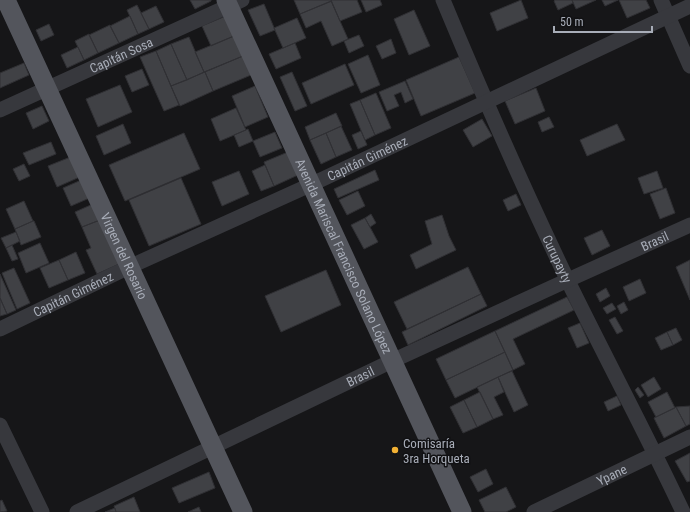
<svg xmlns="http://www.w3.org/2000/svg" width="690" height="512" font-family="'Roboto Condensed',sans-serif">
<rect width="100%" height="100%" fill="#161618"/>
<path fill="#404145" stroke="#303034" d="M190 0H211V1L195 9Z
M294 0H331L332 1 300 14Z
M331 0H357L362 12 340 21Z
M361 0H380L382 5 366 12Z
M521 0 528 18 497 31 490 13Z
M555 0H572L573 3 558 10 554 1Z
M572 0H596L576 9Z
M602 0H618L605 6Z
M619 0H646L650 8 627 18Z
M331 1 348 39 332 46 321 21 306 28 300 14Z
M264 4 275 30 260 36 248 10Z
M137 5 149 29 138 34 127 10Z
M156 6 164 22 149 29 141 13Z
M414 10 430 46 409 55 394 19Z
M130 16 138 34 119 43 110 26Z
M226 16 234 36 211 46 202 26Z
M297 18 306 38 283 48 274 28Z
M49 24 54 35 41 41 36 30Z
M110 25 119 43 98 53 89 35Z
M89 34 98 53 84 60 75 41Z
M359 35 364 46 349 53 344 41Z
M234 36 243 56 204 72 195 52Z
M189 37 204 72 187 80 171 44Z
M391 39 396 53 382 59 376 46Z
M295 43 301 58 276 69 269 54Z
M171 44 187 80 171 86 156 51Z
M78 47 84 60 67 68 61 55Z
M156 51 179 105 164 111 140 57Z
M368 55 380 85 361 93 348 64Z
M243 56 251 75 213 91 205 72Z
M459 57 475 93 421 116 406 80Z
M24 63 29 75 0 88V73Z
M345 64 354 85 311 104 302 83Z
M142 69 149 85 132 92 125 76Z
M205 72 213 91 180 106 171 86Z
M292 72 307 106 295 111 280 77Z
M405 81 413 99 405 103 401 92 394 95 399 106 387 111 379 92Z
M120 85 132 112 98 127 86 99Z
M255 86 268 117 245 127 232 96Z
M536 88 545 111 515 124 505 101Z
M376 93 391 128 375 135 360 100Z
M360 100 375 135 365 140 350 104Z
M42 106 49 121 33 129 26 113Z
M236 108 246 130 220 141 211 119Z
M336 113 342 126 310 140 305 127Z
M549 117 554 127 542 132 538 122Z
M482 119 492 136 473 147 463 130Z
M123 124 131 143 104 155 96 136Z
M617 124 625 140 587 156 580 140Z
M341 126 352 150 336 157 326 133Z
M248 129 253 141 239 147 234 135Z
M361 131 367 145 358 149 352 135Z
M275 132 282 148 260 157 253 141Z
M184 133 200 169 125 201 109 165Z
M326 133 336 157 321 164 310 140Z
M51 142 56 154 29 165 23 153Z
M288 152 298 175 274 186 264 162Z
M73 156 82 176 57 187 48 166Z
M24 164 30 176 19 181 13 169Z
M265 165 274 186 261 191 252 171Z
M375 170 379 180 338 198 334 189Z
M239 171 249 194 222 206 212 182Z
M657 171 663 188 644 194 638 178Z
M86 178 94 196 71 206 63 188Z
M181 178 201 224 149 246 129 200Z
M666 188 675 213 660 219 650 194Z
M358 191 365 206 347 215 339 200Z
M516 194 521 205 508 211 503 200Z
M24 201 33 221 15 229 6 209Z
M93 204 100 220 82 227 75 212Z
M371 214 376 223 370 227 365 218Z
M442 215 449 236 456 250 416 269 410 255 432 244 425 221Z
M365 218 378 242 364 249 351 225Z
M100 220 119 264 97 274 86 250 91 248 82 227Z
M33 221H34L41 237 21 245 15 229Z
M602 230 610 246 592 255 584 238Z
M16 232 20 241 6 248 1 238Z
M40 243 49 263 26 273 18 253Z
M12 245 18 259 12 261 6 248Z
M76 252 85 273 68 280 59 260Z
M59 260 68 280 49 288 40 268Z
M690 260V300L676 267Z
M468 267 481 294 407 329 394 302Z
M14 268 30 303 17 309 2 273Z
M326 270 341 305 281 332 265 296Z
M0 274 16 310 7 314 0 298Z
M640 279 646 293 629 301 623 287Z
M606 288 610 296 600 302 596 294Z
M481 294 487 306 408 345 402 332Z
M567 297 574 310 513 339 525 364 513 370 495 331Z
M0 298 7 314 0 316Z
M624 302 628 310 621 314 617 306Z
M612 303 616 309 607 314 603 308Z
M615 317 623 331 617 334 609 320Z
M580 323 589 343 577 348 568 328Z
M676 328 682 340 673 345 667 332Z
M495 331 505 352 446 380 436 359Z
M667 332 673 345 661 350 655 338Z
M505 352 513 370 455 398 446 380Z
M512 371 528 405 514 412 498 377Z
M498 377 504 392 494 397 503 415 493 419 477 387Z
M654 377 661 389 648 397 641 385Z
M638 387 644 395 640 398 635 390Z
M480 392 493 419 477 427 464 400Z
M667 392 675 408 656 417 648 402Z
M617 396 621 405 608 411 604 402Z
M464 400 477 427 463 433 450 407Z
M690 406V424L686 426 676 407Z
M676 407 686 426 664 438 654 418Z
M690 453V481L687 482 675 461Z
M486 469 493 484 478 492 470 477Z
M209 472 215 488 179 503 172 488Z
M506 487 516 507 506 512H485L479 500Z
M134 497 140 512H116L114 506Z
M2 500 7 511 0 512V501Z
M199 507 201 512H188Z
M115 508 116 512H105Z"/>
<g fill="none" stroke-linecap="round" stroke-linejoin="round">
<g stroke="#37383d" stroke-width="15">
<path id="s1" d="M443 0C482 94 523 187 567 279 605 357 646 433 683 512"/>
<path d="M661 0 690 66"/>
<path id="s2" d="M0 110 242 0"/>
<path id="s3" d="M0 329 129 267 310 185 690 6"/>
<path d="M0 425 42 512"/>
<path id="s4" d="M77 512 392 361 568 280 690 225"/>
<path id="s5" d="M534 512 690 437"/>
</g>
<g stroke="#53555c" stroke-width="19">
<path id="s6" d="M6 0 243 512"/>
<path id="s7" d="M226 0 462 512"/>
</g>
</g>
<circle fill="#f2b134" stroke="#111113" stroke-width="1.5" cx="395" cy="450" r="4"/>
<g text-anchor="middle" stroke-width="3" stroke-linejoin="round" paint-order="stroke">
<g font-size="13" fill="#a8adb8" stroke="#111113">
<text dy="5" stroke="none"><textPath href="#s2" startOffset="133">Capitán Sosa</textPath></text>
<text dy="5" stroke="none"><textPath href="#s3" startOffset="405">Capitán Giménez</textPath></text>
<text dy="5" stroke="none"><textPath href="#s4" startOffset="638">Brasil</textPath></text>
<text dy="5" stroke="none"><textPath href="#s6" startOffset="282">Virgen del Rosario</textPath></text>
<text dy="5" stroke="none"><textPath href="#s7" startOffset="282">Avenida Mariscal Francisco Solano López</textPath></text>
<text dy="5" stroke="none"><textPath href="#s1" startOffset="283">Curupayty</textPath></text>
<text dy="5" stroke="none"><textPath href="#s3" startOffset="81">Capitán Giménez</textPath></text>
<text dy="5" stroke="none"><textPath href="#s4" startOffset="314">Brasil</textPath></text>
<text dy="5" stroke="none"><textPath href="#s5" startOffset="86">Ypane</textPath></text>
</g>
<g font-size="13" fill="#a8adb8" stroke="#111113" text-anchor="start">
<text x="403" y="448">Comisaría<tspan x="403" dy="15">3ra Horqueta</tspan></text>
</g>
</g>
<path d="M554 26v6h98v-6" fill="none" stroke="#a8adb8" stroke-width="2"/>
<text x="560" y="26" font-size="12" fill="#a8adb8" stroke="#111113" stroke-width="3" paint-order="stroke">50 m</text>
</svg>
